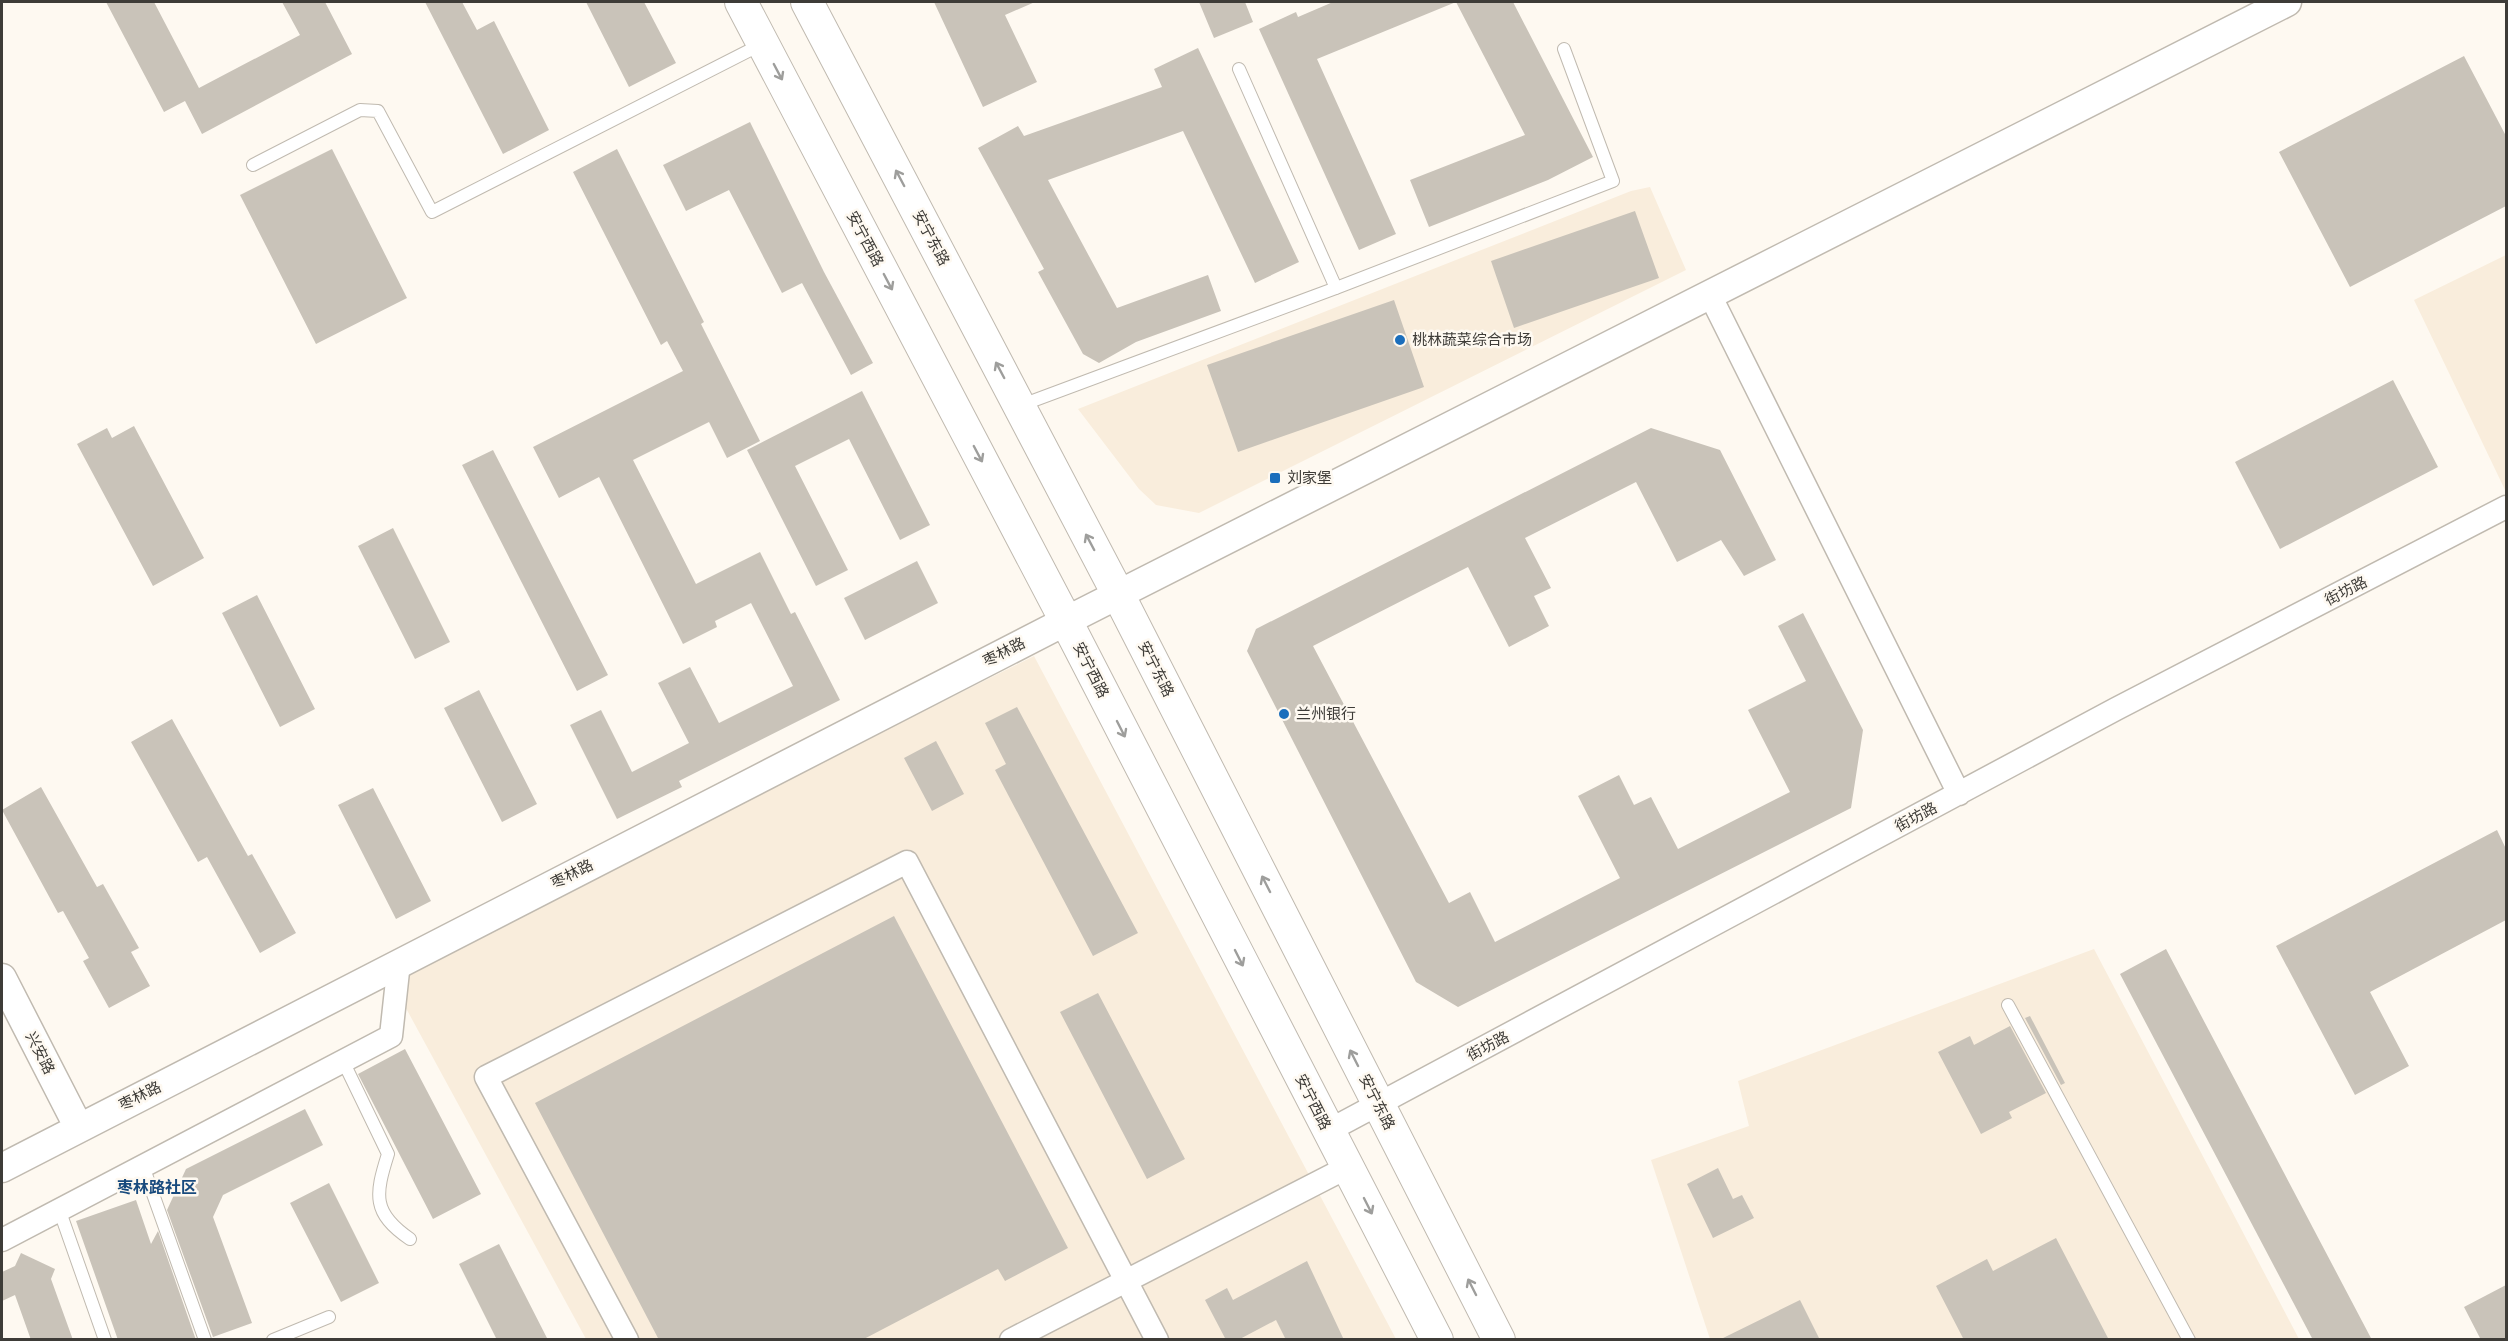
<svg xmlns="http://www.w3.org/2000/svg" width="2508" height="1341" font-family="Raleway,'Noto Sans SC',sans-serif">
<rect width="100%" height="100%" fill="#fef9f1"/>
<path fill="#f9eddc" d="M1650 187 1686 270 1199 513 1156 505 1139 489 1078 409 1631 191Z
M2506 255V492L2414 300Z
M1034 656 1396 1339H586L389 977Z
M2094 949 2299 1339H1710L1651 1160 1749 1126 1738 1081Z"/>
<path fill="#c9c3b9" d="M106 2H154L199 88 300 35 282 2H325L352 54 202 134 185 101 164 112Z
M425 2H462L477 30 494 21 549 130 503 154Z
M586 2H644L676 63 629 87Z
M934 2H1035L1005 15 1037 82 983 107Z
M1199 2H1245L1253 22 1214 38Z
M1333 2H1513L1593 157 1548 180 1429 227 1410 180 1525 135 1456 2 1317 59 1396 234 1359 250 1259 29 1296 12 1298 17Z
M1198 48 1299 262 1255 283 1183 131 1048 180 1117 308 1208 275 1221 311 1136 342 1099 363 1083 354 1038 272 1044 269 978 148 1018 126 1024 136 1162 87 1154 69Z
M2464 56 2506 136V206L2350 287 2279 152Z
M750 122 824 272 873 363 851 375 802 283 782 293 729 190 686 211 663 165Z
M332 149 407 298 316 344 240 195Z
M617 149 704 322 701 324 760 441 727 458 709 422 633 460 696 584 760 552 791 614 795 612 840 700 679 781 682 787 617 819 570 725 601 710 632 772 689 743 658 683 690 667 719 723 793 686 751 603 715 621 717 627 683 644 599 477 559 498 533 447 683 371 667 341 661 345 573 172Z
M1635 211 1659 278 1514 328 1491 261Z
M1394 300 1424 387 1238 452 1207 365Z
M2393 380 2438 467 2280 549 2235 462Z
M862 391 930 525 900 540 849 439 795 466 848 570 816 586 747 450Z
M134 426 204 558 153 586 77 444 107 428 112 438Z
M1651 428 1720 450 1776 560 1744 576 1721 540 1677 562 1636 482 1525 538 1551 588 1534 596 1549 626 1509 647 1468 567 1313 646 1449 903 1470 892 1495 942 1620 878 1578 796 1619 775 1634 805 1651 797 1678 849 1790 792 1748 710 1806 681 1778 626 1803 613 1863 730 1851 808 1458 1007 1416 982 1247 651 1256 629Z
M493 450 608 675 577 691 462 465Z
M393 528 450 642 415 659 358 546Z
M917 561 938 603 865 640 844 598Z
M257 595 315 709 280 727 222 613Z
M479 690 537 804 502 822 444 708Z
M1017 707 1138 933 1093 956 995 770 1006 764 985 723Z
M172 719 248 856 252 854 296 933 260 953 207 857 198 862 131 742Z
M936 741 964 794 932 811 904 758Z
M41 787 97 887 103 884 139 948 131 952 150 986 109 1008 83 961 89 958 63 911 58 913 2 810Z
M373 788 431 901 396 919 338 805Z
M2497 830 2506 849V920L2370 992 2409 1066 2355 1095 2276 946Z
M894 916 1068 1248 1005 1281 998 1269 862 1340H659L535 1103Z
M2166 949 2372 1340H2313L2120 974Z
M1098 993 1185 1159 1147 1179 1060 1012Z
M2030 1016 2065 1083 2061 1085 2025 1018Z
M2010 1026 2046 1093 2009 1112 2012 1118 1981 1134 1938 1052 1970 1036 1974 1045Z
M405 1049 481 1194 433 1219 358 1074Z
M305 1109 323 1145 223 1195 213 1217 252 1323 213 1337 167 1210 186 1169Z
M1718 1168 1733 1199 1742 1195 1754 1218 1713 1238 1687 1184Z
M329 1183 379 1283 341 1302 290 1203Z
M136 1200 151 1244 158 1231 196 1340H118L76 1221Z
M2056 1238 2109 1340H1964L1936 1286 1987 1259 1993 1271Z
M499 1244 548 1340H497L459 1264Z
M21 1253 55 1269 51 1279 73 1340H31L15 1295 2 1301V1272L15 1266Z
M1307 1261 1344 1340H1286L1276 1320 1238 1340H1226L1205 1300 1227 1288 1233 1300Z
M2506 1285V1340H2481L2464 1307Z
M1800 1300 1820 1340H1719Z"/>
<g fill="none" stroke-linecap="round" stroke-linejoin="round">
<g stroke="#c0bab0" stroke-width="14">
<path id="service" d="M1239 69 1336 288
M253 165 360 110 378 111 432 212 762 44
M1019 406 1336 288 1613 181 1564 49
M2008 1005 2189 1340
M343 1061 388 1154C375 1195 372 1213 410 1239
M143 1166 205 1340
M59 1209 105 1340
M273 1340 329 1317"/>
</g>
<g stroke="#c0bab0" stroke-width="25">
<path id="minor" d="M1709 293 1959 794
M1328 1131 2116 709 2506 507
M2 1240 391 1036 399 962
M627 1340 486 1077 907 862 1157 1340
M1011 1340 1348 1167"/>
</g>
<g stroke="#c0bab0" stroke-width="31">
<path id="tertiary" d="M2 978 79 1128
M2 1168 1066 621 2287 2"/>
</g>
<g stroke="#c0bab0" stroke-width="34">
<path id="secondary" d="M741 2 1066 621 1437 1340
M807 2 1118 594 1499 1340"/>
</g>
<use href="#service" stroke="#fff" stroke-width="12"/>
<use href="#minor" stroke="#fff" stroke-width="22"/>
<use href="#tertiary" stroke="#fff" stroke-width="28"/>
<use href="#secondary" stroke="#fff" stroke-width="32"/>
</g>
<defs><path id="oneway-shaft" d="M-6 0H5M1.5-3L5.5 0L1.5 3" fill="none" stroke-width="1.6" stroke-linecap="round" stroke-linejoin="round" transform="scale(1.5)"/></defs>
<g stroke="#9e9e9c">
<use href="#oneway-shaft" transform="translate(778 72) rotate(62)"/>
<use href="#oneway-shaft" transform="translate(900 178) rotate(-118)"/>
<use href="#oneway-shaft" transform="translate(888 282) rotate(62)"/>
<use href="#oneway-shaft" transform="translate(1000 370) rotate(-118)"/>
<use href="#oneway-shaft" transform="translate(978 454) rotate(62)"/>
<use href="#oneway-shaft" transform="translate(1090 542) rotate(-118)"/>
<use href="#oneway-shaft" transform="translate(1121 729) rotate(63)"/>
<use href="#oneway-shaft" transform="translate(1266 884) rotate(-117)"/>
<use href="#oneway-shaft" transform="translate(1239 958) rotate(63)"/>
<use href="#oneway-shaft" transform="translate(1354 1058) rotate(-117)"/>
<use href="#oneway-shaft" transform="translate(1368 1206) rotate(63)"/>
<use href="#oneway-shaft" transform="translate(1472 1287) rotate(-117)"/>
</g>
<g fill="#1b6ebc" stroke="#fef9f1" stroke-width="2">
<circle cx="1400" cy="340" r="6"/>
<rect x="1269" y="472" width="12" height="12" rx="3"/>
<circle cx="1284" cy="714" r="6"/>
</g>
<g text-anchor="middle" stroke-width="5" stroke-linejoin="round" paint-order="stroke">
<g font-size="15" fill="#3e3c38" stroke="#fef9f1">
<text transform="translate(931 238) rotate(62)" y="5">安宁东路</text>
<text transform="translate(865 239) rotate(62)" y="5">安宁西路</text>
<text transform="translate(2346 591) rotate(-27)" y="5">街坊路</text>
<text transform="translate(1004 652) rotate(-27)" y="5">枣林路</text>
<text transform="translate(1156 669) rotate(63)" y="5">安宁东路</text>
<text transform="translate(1091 670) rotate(63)" y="5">安宁西路</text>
<text transform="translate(1916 817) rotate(-28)" y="5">街坊路</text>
<text transform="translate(572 874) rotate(-27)" y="5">枣林路</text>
<text transform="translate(1488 1046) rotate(-28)" y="5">街坊路</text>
<text transform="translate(40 1053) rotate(63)" y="5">兴安路</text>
<text transform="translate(140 1096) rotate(-27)" y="5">枣林路</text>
<text transform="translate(1313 1102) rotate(63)" y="5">安宁西路</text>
<text transform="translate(1377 1102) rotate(63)" y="5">安宁东路</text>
</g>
<g font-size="15" fill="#3e3c38" stroke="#fef9f1" text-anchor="start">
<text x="1412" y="345">桃林蔬菜综合市场</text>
<text x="1287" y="483">刘家堡</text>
<text x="1296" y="719">兰州银行</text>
</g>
<g font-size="16" font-weight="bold" fill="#184a7d" stroke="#fef9f1">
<text x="157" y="1193">枣林路社区</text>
</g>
</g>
<rect width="2508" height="1341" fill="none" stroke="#3e3c38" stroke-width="6"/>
</svg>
